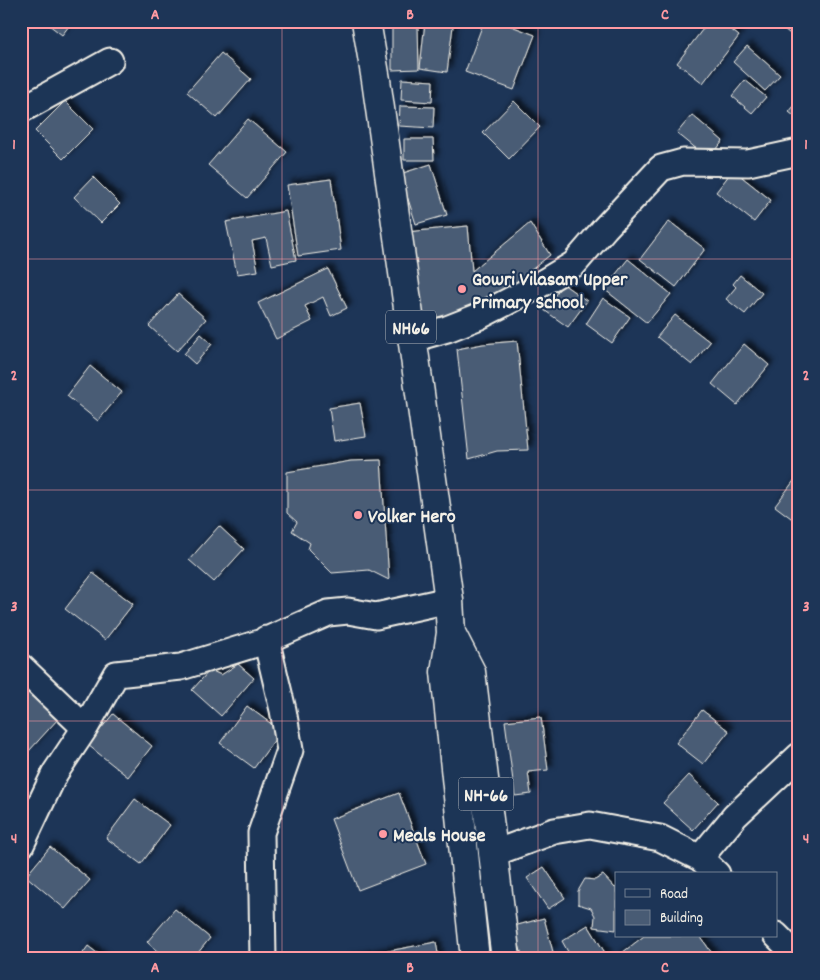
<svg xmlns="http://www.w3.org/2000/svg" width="820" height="980" font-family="Dekko,sans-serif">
<defs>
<filter id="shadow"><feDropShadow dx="4.5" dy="-4.5" stdDeviation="2.5" flood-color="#0009"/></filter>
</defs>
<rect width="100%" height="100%" fill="#1d3557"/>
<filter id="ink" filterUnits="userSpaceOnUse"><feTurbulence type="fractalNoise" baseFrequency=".02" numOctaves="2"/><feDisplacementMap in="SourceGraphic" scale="10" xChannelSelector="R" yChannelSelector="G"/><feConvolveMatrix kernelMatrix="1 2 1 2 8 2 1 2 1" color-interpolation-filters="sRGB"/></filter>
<g filter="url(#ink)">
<path fill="#485b74" stroke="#f4f1e8" filter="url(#shadow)" d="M44 21H73L62 35Z
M484 21H498L535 35 514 90 465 72Z
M709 21H720L739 36 703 83 677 63Z
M774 21H799V41Z
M425 22 453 26 447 72 420 68Z
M392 26 418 27 419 69 392 70Z
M747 46 780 75 765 91 733 62Z
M221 53 251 79 217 118 187 92Z
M402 79 433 81 432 102 401 100Z
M745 80 766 97 752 113 732 96Z
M799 100V120L789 112Z
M65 101 93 129 63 159 35 131Z
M514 101 540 127 509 159 483 133Z
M400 106 434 107 433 128 399 126Z
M692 115 723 141 709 159 677 133Z
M248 119 287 152 247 198 208 165Z
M404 139H433L434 160H404Z
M431 164 447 215 416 224 400 174Z
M733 170 771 200 754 222 716 192Z
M93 177 120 204 101 223 74 197Z
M331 179 341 250 298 256 287 185Z
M286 211 296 260 272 265 266 238 252 241 258 271 237 274 226 222Z
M669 221 705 249 676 287 640 259Z
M530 223 550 255 485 307 421 321 407 232 468 226 472 271Z
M628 259 671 294 647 323 604 289Z
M328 269 347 308 331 316 323 297 305 306 312 321 276 339 258 303Z
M740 275 762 293 745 314 726 299 736 287 733 284Z
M563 284 587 301 568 327 544 310Z
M178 294 206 319 177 351 149 326Z
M603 298 630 317 612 343 586 324Z
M675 315 710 342 692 365 657 337Z
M201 334 212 344 195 364 184 354Z
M517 341 528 450 497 451 469 459 457 349 483 344Z
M744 344 769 365 737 405 712 384Z
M90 366 122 392 98 421 67 396Z
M360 403 366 436 334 441 329 408Z
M381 460 389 580 369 570 332 573 308 549 310 543 292 531 297 522 287 513V472L351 461Z
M799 474V524L775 506Z
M219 526 244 549 214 582 189 560Z
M93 573 133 604 105 640 65 609Z
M238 664 254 678 221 716 192 690 210 670 221 675Z
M21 686 58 719 29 751 21 744Z
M247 706 281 731 254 768 220 743Z
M702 710 729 731 703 764 676 743Z
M113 714 152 746 128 777 88 745Z
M541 717 548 770 528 772 531 794 515 796 505 721Z
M689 775 718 802 693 830 663 803Z
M399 793 426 864 358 890 331 819Z
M135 799 170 825 141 864 106 838Z
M50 847 90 880 65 909 26 876Z
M544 867 565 898 548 909 527 878Z
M603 875 615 888 616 887V930L594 927 595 916 591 908 578 904V891L585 879 595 880Z
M175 909 210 938 193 959H166L147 942Z
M544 918 553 952 523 959 514 926Z
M588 925 607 956V959H572L562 941Z
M644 936H700L716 959H614Z
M436 942 439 959H346Z
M88 946 105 959H79Z"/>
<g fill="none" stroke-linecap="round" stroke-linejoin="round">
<g stroke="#f4f1e8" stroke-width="29">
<path id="minor" d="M21 110 110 61
M412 339 447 329 480 316 534 288 574 264 605 228 661 168 683 162 748 163 799 152
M21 667 85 728
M21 845 55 773 85 728 116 674 181 667 262 642 328 613 348 611 376 616 449 600
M492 854 554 831 590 825 660 838 700 858 717 874
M700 858 735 816 799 756
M776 935 799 958
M263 959 261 833 290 750 283 710 266 639"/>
</g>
<g stroke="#f4f1e8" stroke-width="31">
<path id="highway" d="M366 21 376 80 449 600 451 633 445 672 475 959
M451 633 471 672 506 959"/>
</g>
<use href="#minor" stroke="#1d3557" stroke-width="25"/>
<use href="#highway" stroke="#1d3557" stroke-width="28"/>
</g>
</g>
<path fill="none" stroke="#ff9aa2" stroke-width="1" stroke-opacity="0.55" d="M282 21V959M538 21V959M21 259H799M21 490H799M21 721H799"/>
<g fill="#ff9aa2" stroke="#1d3557" stroke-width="2">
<circle cx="462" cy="289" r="5"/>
<circle cx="358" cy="515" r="5"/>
<circle cx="383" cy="834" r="5"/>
</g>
<g text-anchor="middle" stroke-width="4" stroke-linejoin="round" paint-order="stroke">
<g fill="#1d3557" stroke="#b4b9bc" stroke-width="1">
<rect x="386" y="310.5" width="50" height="33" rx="4"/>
<rect x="458.5" y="777.5" width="55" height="33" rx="4"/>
</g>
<g font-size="19" font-weight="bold" fill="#f4f1e8">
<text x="411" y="334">NH66</text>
<text x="486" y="801">NH-66</text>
</g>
<g font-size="20" font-weight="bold" fill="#f4f1e8" stroke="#1d3557" text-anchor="start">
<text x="472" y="285">Gowri Vilasam Upper<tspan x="472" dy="23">Primary School</tspan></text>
<text x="368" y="522">Volker Hero</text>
<text x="393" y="841">Meals House</text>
</g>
</g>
<rect width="820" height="980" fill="none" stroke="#1d3557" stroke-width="55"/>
<rect x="615" y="872" width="162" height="65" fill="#1d3557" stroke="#738091"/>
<rect x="625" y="889" width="25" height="8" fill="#1d3557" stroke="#738091"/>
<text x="660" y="898" font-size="15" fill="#f4f1e8">Road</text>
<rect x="625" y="910" width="25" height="15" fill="#485b74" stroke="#738091"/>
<text x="660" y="922" font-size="15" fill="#f4f1e8">Building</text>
<rect x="28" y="28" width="764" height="924" fill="none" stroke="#ff9aa2" stroke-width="2"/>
<g font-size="16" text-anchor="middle" font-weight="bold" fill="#ff9aa2">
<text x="155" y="19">A</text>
<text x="410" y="19">B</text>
<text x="665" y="19">C</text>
<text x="14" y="149">1</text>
<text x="806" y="149">1</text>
<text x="14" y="380">2</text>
<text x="806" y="380">2</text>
<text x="14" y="611">3</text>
<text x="806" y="611">3</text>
<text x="14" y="843">4</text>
<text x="806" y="843">4</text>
<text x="155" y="972">A</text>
<text x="410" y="972">B</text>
<text x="665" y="972">C</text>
</g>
</svg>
